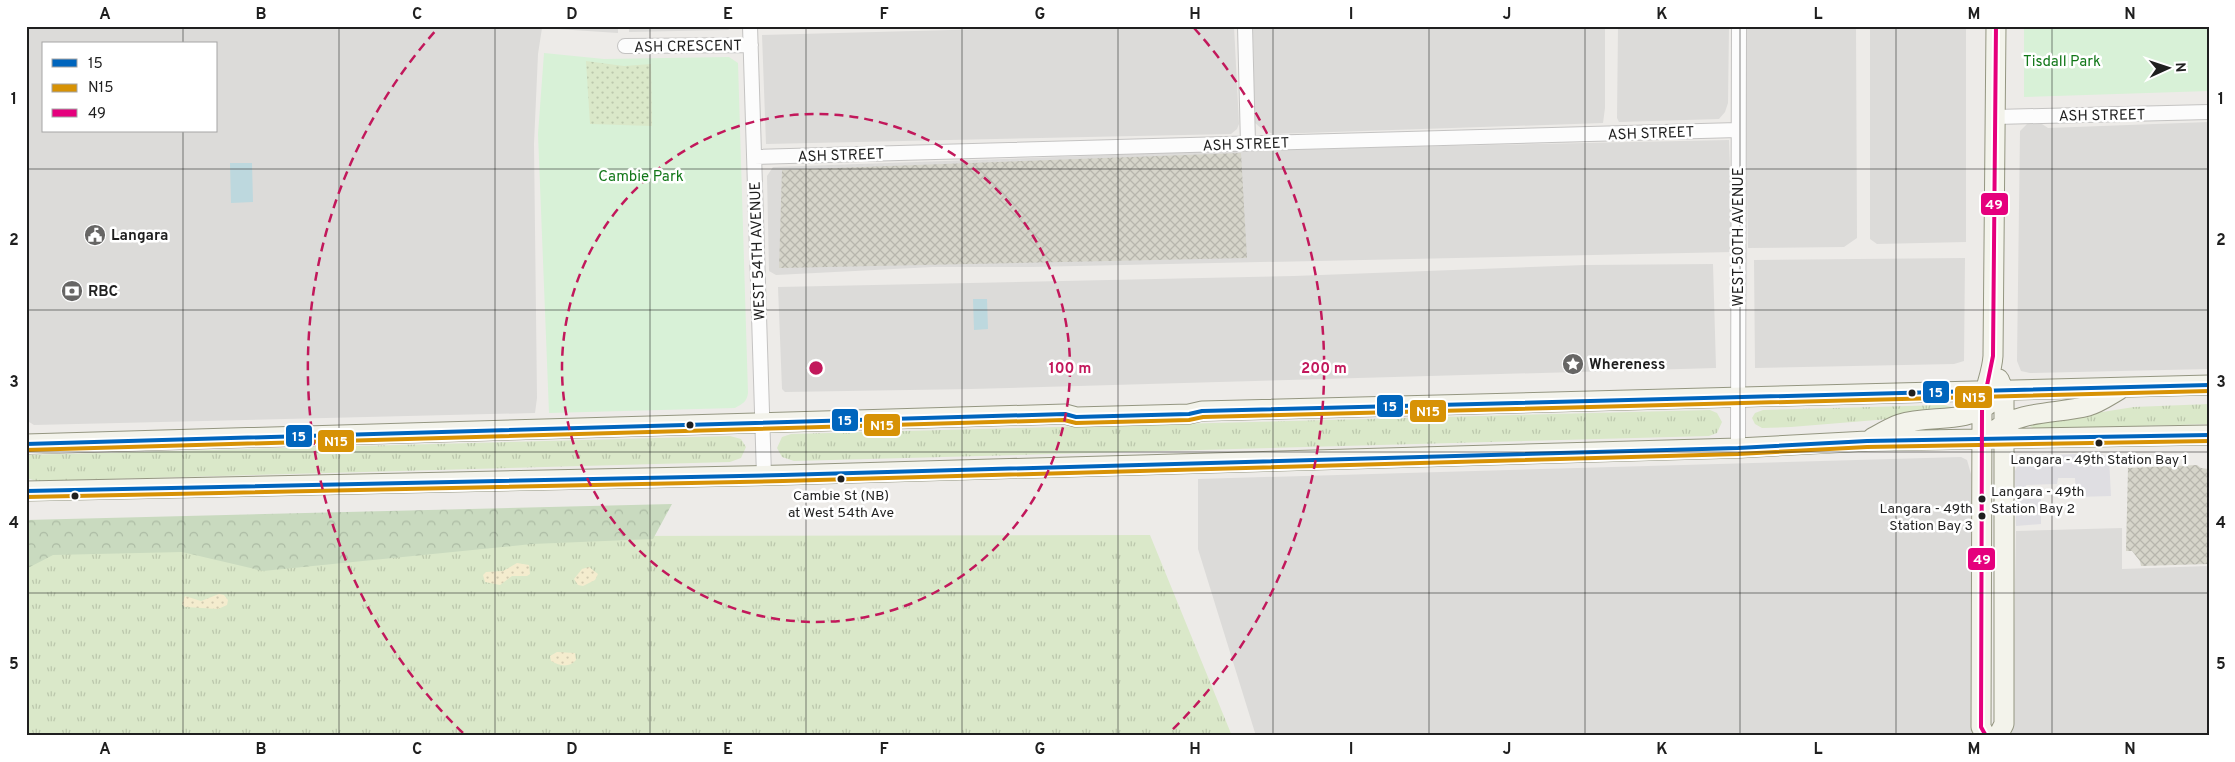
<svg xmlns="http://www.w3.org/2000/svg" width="2235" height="762" font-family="Overpass,sans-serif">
<defs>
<pattern id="construction-cross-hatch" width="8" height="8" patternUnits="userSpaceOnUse" patternTransform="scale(1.25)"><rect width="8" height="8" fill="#d6d5ca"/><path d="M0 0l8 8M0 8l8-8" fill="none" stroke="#b7b6ad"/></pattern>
<pattern id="grass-tufts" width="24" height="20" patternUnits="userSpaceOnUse" patternTransform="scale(1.25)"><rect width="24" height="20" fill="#dae8c9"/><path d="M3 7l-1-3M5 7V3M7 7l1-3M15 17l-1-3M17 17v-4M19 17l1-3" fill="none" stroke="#bbc7ac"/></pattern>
<pattern id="forest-crowns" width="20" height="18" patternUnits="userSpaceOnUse" patternTransform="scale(1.25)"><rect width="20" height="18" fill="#c9dabf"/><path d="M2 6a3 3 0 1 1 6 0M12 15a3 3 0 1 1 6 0" fill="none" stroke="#acbba4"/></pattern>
<pattern id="sand-dots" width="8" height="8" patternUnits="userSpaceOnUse" patternTransform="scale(1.25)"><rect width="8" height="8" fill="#f4ecce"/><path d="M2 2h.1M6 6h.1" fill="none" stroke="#d1cab0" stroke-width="1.8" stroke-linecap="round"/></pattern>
<pattern id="garden-dots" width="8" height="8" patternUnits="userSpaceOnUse" patternTransform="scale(1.25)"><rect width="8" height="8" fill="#dae8c9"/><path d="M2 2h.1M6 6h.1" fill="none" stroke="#bbc7ac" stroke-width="1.8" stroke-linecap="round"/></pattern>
</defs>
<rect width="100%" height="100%" fill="#edebe8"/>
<path fill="#dcdbd9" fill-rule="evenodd" d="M26 26H618V33L542 28 538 54 534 144 537 398 535 413 34 425 26 420ZM44 44H216V131H44Z
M629 26H735L728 30 629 32Z
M1098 26H1234L1239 124 1237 129 1231 134 766 144 762 35Z
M1253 26H1605V108L1603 123 1273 134 1263 130 1254 122Z
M1618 26H1729L1728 103 1725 112 1719 119 1619 122 1617 118Z
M1744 26H1856L1857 238 1844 247 1748 248Z
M1870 26H1966V242L1877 244 1870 239Z
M2209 122V369L2030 373 2021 371 2017 361 2020 131 2027 124H2042L2048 128Z
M1729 140 1733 252 1031 267H933L776 275 769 271 767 176 773 167 1257 150Z
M1965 258 1964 361 1954 364 1755 368 1754 260Z
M1713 264 1716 368 971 389 785 392 782 389 778 287 1294 276 1585 265Z
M1961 457 1967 460 1971 474 1973 736H1256L1198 549V479Z
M2122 528V569L2209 566V736H2012L2016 531Z"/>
<path fill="url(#construction-cross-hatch)" d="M1241 153 1247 258 779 268 782 170Z
M2197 465 2201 468 2209 469V564L2141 566 2140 561 2132 551H2126L2128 468Z"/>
<path fill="url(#grass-tufts)" d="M2209 404V424L2035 429 2026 424 2134 407Z
M1944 405 1959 409 1950 414 1791 427 1762 428 1755 424 1752 418 1755 413 1763 410Z
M1710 410 1717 413 1722 422 1717 433 1709 436 794 461 782 457 777 448 782 437 791 434Z
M730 436 741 439 746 447 741 458 730 462 37 481 26 478V455Z
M1150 535 1232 736H26V547L583 536Z"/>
<path fill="url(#forest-crowns)" d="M672 504 653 539 532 544 263 571 182 552 53 555 26 569V520Z"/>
<path fill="url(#sand-dots)" d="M517 563 529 565 530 574 527 576H512L500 585 485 582 483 575 486 572 503 571Z
M589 567 598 574 595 580 583 586 578 585 574 579 582 569Z
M219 594 224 595 228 600 227 605 218 609 185 607 182 604 185 596 201 601Z
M557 652 575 653 576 660C569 668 560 666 551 661L550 656Z"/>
<path fill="#d8f1d7" d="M2024 26H2209V91L2024 97Z
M544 53 604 59 729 57 738 63 748 393C747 402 742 404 735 408L549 413 538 134Z"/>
<path fill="url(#garden-dots)" d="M586 61 624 66 651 64 652 126 590 124Z"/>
<path fill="#dfdee2" d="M2100 453 2109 458 2111 496 2076 497 2075 478H2058L2057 484 2026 485 2027 499H2041V524L2016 526 2015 471 2021 459 2025 456Z"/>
<path fill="#bdd8de" d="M230 163H252L253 202 231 203Z
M973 299H987L988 329 974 330Z"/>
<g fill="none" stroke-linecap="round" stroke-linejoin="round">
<g stroke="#c4c3c2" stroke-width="16">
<path id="street" d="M750 26 764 476
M1245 26 1248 144
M625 46 751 45
M1996 117 2209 112
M754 157 1738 130
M1738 448 1739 26"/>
</g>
<g stroke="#949681" stroke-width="21">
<path id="secondary" d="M1995 430C2021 410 2058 414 2088 406 2099 403 2110 395 2119 390
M1872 438C1881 433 1891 427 1900 424 1930 414 1965 425 1990 403
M26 444 1065 414 1076 417 1189 414 1202 411 2209 385
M26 491 783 475 1738 448 1867 441 2209 435
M1986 736 1981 727 1982 410C1983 391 1992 374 1993 356L1996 26
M1998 736 2004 724V391L1999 379"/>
</g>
<use href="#street" stroke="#fcfcfc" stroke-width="14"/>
<use href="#secondary" stroke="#f3f3eb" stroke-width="19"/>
<g stroke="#fff" stroke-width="8">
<path id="bus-1" d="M26 444 1065 414 1076 417 1189 414 1202 411 2209 385
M26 491 783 475 1738 448 1867 441 2209 435"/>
</g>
<g stroke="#fff" stroke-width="8">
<path id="bus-2" d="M26 450 1064 420 1076 423 1189 420 1203 417 2209 391
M26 497 783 481 1738 454 1867 447 2209 441"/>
</g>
<g stroke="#fff" stroke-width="8">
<path id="bus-3" d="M1986 736 1981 727 1982 410 1993 356 1996 26"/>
</g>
<use href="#bus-1" stroke="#0065bd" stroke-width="4"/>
<use href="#bus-2" stroke="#d79205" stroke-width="4"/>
<use href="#bus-3" stroke="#e5007d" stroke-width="4"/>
</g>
<path fill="none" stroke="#1f1f1f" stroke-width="1" stroke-opacity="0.55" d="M183 26V44M339 26V736M495 26V736M650 26V736M806 26V736M962 26V736M1118 26V736M1273 26V736M1429 26V736M1585 26V736M1740 26V736M1896 26V736M2052 26V736M183 131V736M26 169H2209M26 310H2209M26 452H2209M26 593H2209"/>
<g fill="none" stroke="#c2185b" stroke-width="2.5" stroke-dasharray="9 6">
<circle cx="816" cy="368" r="254"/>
<path d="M463 733A508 508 0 0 1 438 28M1194 28A508 508 0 0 1 1169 733"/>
</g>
<defs>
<g id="civic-disc" transform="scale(1.125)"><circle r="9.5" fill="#676665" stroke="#fff"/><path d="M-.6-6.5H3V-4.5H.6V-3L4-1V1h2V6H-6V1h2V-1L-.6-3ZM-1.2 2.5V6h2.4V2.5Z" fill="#fff"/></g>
<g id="bank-disc" transform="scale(1.125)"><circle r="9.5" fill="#676665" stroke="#fff"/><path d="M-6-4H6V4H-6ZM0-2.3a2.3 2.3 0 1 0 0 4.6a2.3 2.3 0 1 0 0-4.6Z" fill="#fff"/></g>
<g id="sight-disc" transform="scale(1.125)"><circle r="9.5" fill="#676665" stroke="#fff"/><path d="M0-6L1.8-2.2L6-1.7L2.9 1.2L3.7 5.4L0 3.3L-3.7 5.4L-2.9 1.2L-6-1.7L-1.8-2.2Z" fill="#fff"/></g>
</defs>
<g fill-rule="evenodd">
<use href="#civic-disc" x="95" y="235"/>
<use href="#bank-disc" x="72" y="291"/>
<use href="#sight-disc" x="1573" y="364"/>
</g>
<g fill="#1f1f1f" stroke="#fff" stroke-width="2">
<circle cx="1912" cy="393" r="4.5"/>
<circle cx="690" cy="425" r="4.5"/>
<circle cx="2099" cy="443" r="4.5"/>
<circle cx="841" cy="479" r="4.5"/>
<circle cx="75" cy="496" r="4.5"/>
<circle cx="1982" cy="499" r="4.5"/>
<circle cx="1982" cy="516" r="4.5"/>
</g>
<g text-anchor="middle" stroke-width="5" stroke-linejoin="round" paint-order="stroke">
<g font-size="14" fill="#1f1f1f" stroke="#fff">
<text x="2099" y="464">Langara - 49th Station Bay 1</text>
<text x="1991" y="496" text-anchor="start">Langara - 49th<tspan x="1991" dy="17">Station Bay 2</tspan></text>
<text x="841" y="500">Cambie St (NB)<tspan x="841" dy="17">at West 54th Ave</tspan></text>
<text x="1973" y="513" text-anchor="end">Langara - 49th<tspan x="1973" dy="17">Station Bay 3</tspan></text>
</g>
<g font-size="15" fill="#1f1f1f" stroke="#fff">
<text transform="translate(688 46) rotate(-1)" y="5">ASH CRESCENT</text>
<text transform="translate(2102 115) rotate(-1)" y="5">ASH STREET</text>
<text transform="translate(1651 133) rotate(-2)" y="5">ASH STREET</text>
<text transform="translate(1246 144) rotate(-2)" y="5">ASH STREET</text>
<text transform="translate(841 155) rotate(-2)" y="5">ASH STREET</text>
<text transform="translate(1738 237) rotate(-90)" y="5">WEST 50TH AVENUE</text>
<text transform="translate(757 251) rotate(-92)" y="5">WEST 54TH AVENUE</text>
</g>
<g font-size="15" fill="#127819" stroke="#fff">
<text x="2062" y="66">Tisdall Park</text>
<text x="641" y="181">Cambie Park</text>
</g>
<g font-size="15" font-weight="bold" fill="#1f1f1f" stroke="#fff" text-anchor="start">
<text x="111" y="240">Langara</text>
<text x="88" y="296">RBC</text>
<text x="1589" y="369">Whereness</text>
</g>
</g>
<circle cx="816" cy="368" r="8" fill="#c2185b" stroke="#fff" stroke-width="2.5"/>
<g font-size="15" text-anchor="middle" font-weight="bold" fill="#c2185b" stroke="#fff" stroke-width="5" stroke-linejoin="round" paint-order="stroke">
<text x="1070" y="373">100 m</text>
<text x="1324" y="373">200 m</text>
</g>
<g stroke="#fff" stroke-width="2">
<rect x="1980" y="192" width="29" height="24" rx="5" fill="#e5007d"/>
<rect x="1922" y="380" width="28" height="24" rx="5" fill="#0065bd"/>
<rect x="1954" y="385" width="39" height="24" rx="5" fill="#d79205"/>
<rect x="1376" y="394" width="28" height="24" rx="5" fill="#0065bd"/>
<rect x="1409" y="399" width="38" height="24" rx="5" fill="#d79205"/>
<rect x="831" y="408" width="28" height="24" rx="5" fill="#0065bd"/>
<rect x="863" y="413" width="38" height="24" rx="5" fill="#d79205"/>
<rect x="285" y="424" width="28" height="24" rx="5" fill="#0065bd"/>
<rect x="317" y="429" width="38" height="24" rx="5" fill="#d79205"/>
<rect x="1967" y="547" width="29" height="24" rx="5" fill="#e5007d"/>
</g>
<g font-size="14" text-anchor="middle" font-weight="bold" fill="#fff">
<text x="1994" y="209">49</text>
<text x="1936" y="397">15</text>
<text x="1974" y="402">N15</text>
<text x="1390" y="411">15</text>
<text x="1428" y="416">N15</text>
<text x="845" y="425">15</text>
<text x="882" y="430">N15</text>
<text x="299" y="441">15</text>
<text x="336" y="446">N15</text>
<text x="1982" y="564">49</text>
</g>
<rect width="2235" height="762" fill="none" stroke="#ffffff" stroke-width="55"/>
<rect x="42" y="42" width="175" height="90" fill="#ffffff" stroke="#a5a5a5"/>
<rect x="52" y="59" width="25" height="8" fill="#0065bd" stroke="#a5a5a5"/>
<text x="88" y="68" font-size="15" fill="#1f1f1f">15</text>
<rect x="52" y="84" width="25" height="8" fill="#d79205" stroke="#a5a5a5"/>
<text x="88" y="92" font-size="15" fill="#1f1f1f">N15</text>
<rect x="52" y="109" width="25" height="8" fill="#e5007d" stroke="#a5a5a5"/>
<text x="88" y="118" font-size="15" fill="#1f1f1f">49</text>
<g transform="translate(2168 68) rotate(87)" stroke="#ffffff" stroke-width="4" paint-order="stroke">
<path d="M0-4L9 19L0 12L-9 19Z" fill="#1f1f1f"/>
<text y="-8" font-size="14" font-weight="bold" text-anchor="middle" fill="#1f1f1f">N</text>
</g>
<rect x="28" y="28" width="2180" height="706" fill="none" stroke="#1f1f1f" stroke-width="2"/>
<g font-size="16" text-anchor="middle" font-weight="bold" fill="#1f1f1f">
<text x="105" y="19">A</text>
<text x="261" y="19">B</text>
<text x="417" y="19">C</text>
<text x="572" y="19">D</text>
<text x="728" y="19">E</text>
<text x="884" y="19">F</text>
<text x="1040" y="19">G</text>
<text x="1195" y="19">H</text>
<text x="1351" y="19">I</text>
<text x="1507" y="19">J</text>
<text x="1662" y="19">K</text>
<text x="1818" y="19">L</text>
<text x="1974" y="19">M</text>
<text x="2130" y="19">N</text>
<text x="14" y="104">1</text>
<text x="2221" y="104">1</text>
<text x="14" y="245">2</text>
<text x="2221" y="245">2</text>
<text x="14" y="387">3</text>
<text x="2221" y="387">3</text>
<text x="14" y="528">4</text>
<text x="2221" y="528">4</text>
<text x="14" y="669">5</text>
<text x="2221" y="669">5</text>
<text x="105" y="754">A</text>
<text x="261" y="754">B</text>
<text x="417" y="754">C</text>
<text x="572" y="754">D</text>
<text x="728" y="754">E</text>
<text x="884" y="754">F</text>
<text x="1040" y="754">G</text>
<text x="1195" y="754">H</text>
<text x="1351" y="754">I</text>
<text x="1507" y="754">J</text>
<text x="1662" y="754">K</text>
<text x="1818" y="754">L</text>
<text x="1974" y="754">M</text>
<text x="2130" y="754">N</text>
</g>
</svg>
